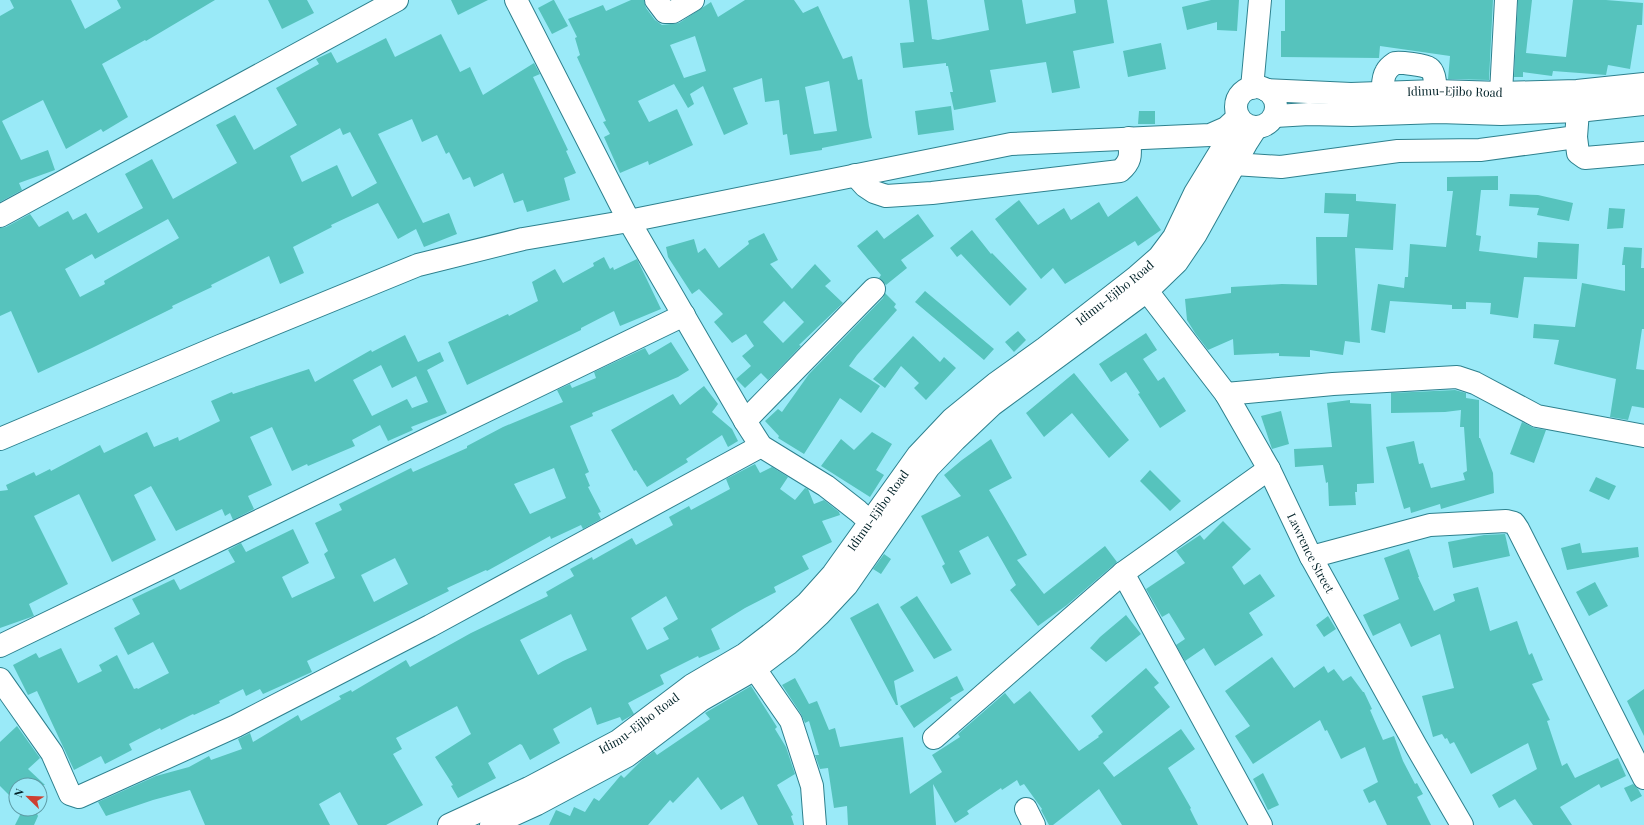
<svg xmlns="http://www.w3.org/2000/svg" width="1644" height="825" font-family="'Playfair Display',serif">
<rect width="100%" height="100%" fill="#9aeaf8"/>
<path fill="#56c3bd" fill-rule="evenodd" d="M10 0H71L85 29 121 8 117 0H215L146 41 145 40 102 64 128 117 103 132 101 129 66 149 43 100 2 121 21 160 48 150 55 170 19 183 22 190 0 202V16L14 8Z
M268 0H307L314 13 282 29Z
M451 0H488L458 15Z
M553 0H554L568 26 552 34 538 8Z
M631 0H644L646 8 655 20 662 25 679 23 711 2 718 17 745 0H794L803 13 818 6 843 59 852 56 858 80 862 79 869 126 872 138 822 148V150L790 155 787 134 783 135 779 100 765 102 762 78 733 88 748 124 724 135 703 86 690 94 694 104 688 108 674 84 638 101 649 122 677 109 693 145 649 165 648 161 620 173 604 137 610 134 603 122 606 121 577 57 580 55 575 38 577 37 568 19 603 5 606 11ZM695 36 706 71 684 78 670 45ZM829 81 837 131 814 134 805 87Z
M909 0H927L932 39 938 40 989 30 984 0H1022L1026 24 1076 13 1074 0H1107L1114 43 1073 51 1080 88 1052 93 1046 62 990 70 996 102 954 110 950 92H953L948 66H946V63L903 68 900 43 914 42Z
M1211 0H1239L1237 31 1217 30V22L1187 30 1182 7Z
M1285 0H1493L1489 80 1448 79 1450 56 1380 46 1379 58 1281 57V31H1285Z
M1518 0H1532L1526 53 1566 57 1573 0H1606L1643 3 1642 25H1637L1630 69 1608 65 1606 75 1553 71 1552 76 1523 72V77H1514Z
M441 34 460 72 470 67 483 95 534 63 540 74 533 77 568 150 566 151 576 173 564 178 570 200 527 212 523 200 514 203 503 173 474 187 470 177 463 180 449 152 446 154 437 135 422 142 412 119 378 134 423 223 449 213 457 234 424 247 416 229 398 239 378 203 331 225 332 227 293 247 304 273 280 284 269 256 211 285 212 287 172 306 173 308 92 348 38 373 11 311 0 316V228L6 227 30 214 39 227 68 211 73 220 86 213 98 233 143 208 125 174 152 159 173 199 237 163 216 125 235 115 254 150 297 125 276 88 319 64 316 59 331 52 337 63 386 38 395 57ZM340 128 343 135 350 132 377 183 352 197 337 165 302 182 290 156ZM168 219 179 238 104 281 105 284 80 297 65 269 92 254 95 259Z
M1161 43 1166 69 1128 77 1123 51Z
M951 106 954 130 918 135 915 111Z
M1139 111H1155V124H1138Z
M1498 176V190H1481L1476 235 1481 236 1479 251 1537 258 1538 242 1579 244 1577 279 1524 277 1518 318 1490 314 1491 303 1466 302V309H1452V305L1390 301 1385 333 1371 330 1378 284 1404 288 1405 277H1408L1410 244 1446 247 1453 191H1447V177Z
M1325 193 1356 194V201L1396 204 1393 250 1355 248 1360 343 1345 341 1343 355 1310 350V357L1279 356V353L1234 355 1233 339 1208 350 1195 333 1187 320 1185 299 1231 293V287L1282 284 1317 285 1316 237H1347L1349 214 1324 213Z
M1510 194 1538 195 1573 203 1569 221 1537 215 1539 208 1509 206Z
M1137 196 1161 230 1138 246 1135 241 1065 284 1053 268 1041 279 995 219 1019 200 1038 225 1064 208 1071 220 1099 202 1108 217Z
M1609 208 1625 209 1623 228 1607 229Z
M918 214 934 236 901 260 907 268 886 285 879 278 881 275 857 246 877 230 884 239Z
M972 230 991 254 992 253 1027 289 1010 306 961 254 957 257 950 248Z
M764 233 778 260 770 264 792 289 815 264 831 281 825 286 843 303 799 345 801 346 768 380 761 373 745 388 736 379 751 366 742 356 754 346 746 334 732 343 714 322 723 314 699 289 692 294 668 257 666 247 694 239 698 253 705 248 719 268 749 244 748 241ZM784 301 804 322 783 343 763 322Z
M1624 247 1642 248 1641 268H1644V329H1642L1636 369 1644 370V408L1632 406 1628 420 1610 417 1616 379 1554 364 1559 340 1533 338 1534 324 1575 327 1582 283 1625 291V265H1622Z
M604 257 610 269 613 267 614 270 637 259 661 309 620 326 614 311 581 328V330L467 385 448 342 508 314 509 316 538 301 532 282 555 269 563 283 594 266 593 263Z
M925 291 994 349 984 360 915 302Z
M885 293 896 304 894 307 897 310 857 355 849 366 880 386 861 413 840 398 804 454 778 438 779 436 765 421 778 409 782 412 809 374 883 298Z
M1018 331 1026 340 1014 352 1005 342Z
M1146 333 1157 350 1143 359 1158 381 1164 377 1186 411 1160 428 1138 394 1140 393 1126 372 1111 382 1099 364Z
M405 335 418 362 440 352 444 361 427 370 447 413 411 427 413 430 388 441 380 425 352 440 355 446 308 466 307 464 292 471 272 427 250 437 272 485 248 496 254 509 233 520 230 513 225 516 222 509 176 531 151 486 134 495 156 540 112 562 79 494 34 516 68 584 29 604 34 616 0 628V491L8 490 6 485 34 472 36 476 50 469 51 471 100 445 104 453 147 432 154 447 178 437 179 441 220 421 211 401 232 392 233 394 309 369 315 382 371 350 372 352ZM381 365 392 388 416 376 428 402 407 410 412 408 407 399 372 416 353 380Z
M913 336 940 362 944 357 956 368 926 400 914 388 919 383 901 366 885 388 873 379Z
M671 342 689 370 678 377 592 413 593 416 570 426 589 472 585 474 590 486 588 487 601 512 598 513 601 519 583 529 581 525 551 539 550 536 487 571 486 570 447 588 449 591 307 661 312 672 263 694 260 689 246 696 243 689 219 701 220 703 194 715 193 714 161 730 160 728 129 744 132 750 105 764 101 756 74 770 37 691 28 695 13 665 36 653 39 658 61 648 78 683 102 671 99 665 117 655 134 689 137 688 138 689 169 673 153 642 128 655 114 628 140 614 132 599 174 579 180 590 235 562 228 550 241 543 246 552 293 529 309 563 282 577 292 598 335 578 324 554 328 551 315 523 342 510 339 504 411 468 413 472 467 448V446L503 427 563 402 557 390 570 384 572 388 596 378 594 372 645 348 649 355ZM554 468 566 498 530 514 514 484ZM395 558 408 584 374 602 361 575Z
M1074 373 1129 440 1109 458 1072 413 1044 437 1026 413Z
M704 386 718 404 712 412 732 429 738 441 728 447 722 435 686 459 688 462 647 487 636 470 634 471 611 430 673 394 680 405Z
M1455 390 1466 393V398L1479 400V438H1480L1493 473 1494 493 1441 509 1440 504 1411 513 1410 507 1404 509 1386 447 1414 441 1419 464 1423 463 1431 488 1465 480 1463 473 1467 471 1464 427H1460L1461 410 1445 412 1391 413V393Z
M1350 400V403L1371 404 1374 483 1357 484V492H1355L1356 505 1329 506 1328 482 1326 483 1323 465 1295 467 1294 449 1332 447 1327 403Z
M1281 411 1289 444 1272 449 1261 416Z
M1522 422 1534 428 1546 430 1534 463 1510 454Z
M872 432 892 444 876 470 884 475 870 497 821 466 841 439 854 450Z
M991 439 1012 478 989 490 1027 555 1017 560 1044 594 1105 546 1117 562 1067 605 1038 626 1010 590 1016 585 988 536 959 551 971 574 951 584 942 566 945 564 921 516 961 496 944 475 962 460Z
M755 464 760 473 772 467 788 477 780 489 795 500 805 488 808 489 814 504 824 500 839 512 840 515 822 521 832 542 802 556 809 569 774 587 776 592 745 608 711 629 720 649 699 658 698 656 660 675 664 684 628 703 634 714 622 721 620 717 597 725 591 707 553 729 560 743 530 760 522 745 520 744 488 763 496 778 458 798 451 786 453 785 435 757 471 734 457 706 396 738 402 749 393 754 423 805 386 825H358L340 792 319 804 330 825H205L190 790 153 800 106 816 98 802 156 776 189 767 209 756 211 760 242 749 238 739 250 733 253 742 298 715 301 721 341 699 339 696 351 690 352 692 406 660 410 667 471 633 548 596 546 592 574 576 570 569 592 557 593 560 632 538 636 545 673 525 669 517 689 506 691 510 730 489 726 479ZM666 596 678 619 663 628 669 639 647 650 631 618ZM571 614 587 650 563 661 538 675 520 640Z
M1150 470 1181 501 1170 511 1140 481Z
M1596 477 1616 486 1609 500 1589 491Z
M1223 521 1251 549 1232 567 1244 585 1260 574 1275 596 1249 613 1263 635 1215 666 1204 648 1185 661 1176 645 1185 639 1169 613 1162 617 1146 589 1185 563 1176 551 1200 535 1204 540Z
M1505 534 1510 556 1453 568 1448 542 1484 535Z
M1580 543 1582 553 1638 547 1639 557 1567 570 1561 548Z
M1409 549 1419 577H1418L1434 611 1455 601 1453 594 1478 587 1490 631 1517 621 1529 655 1532 653 1543 680 1532 684 1550 720 1547 721 1562 766 1567 763 1575 778 1618 758 1626 776 1601 788 1599 784 1560 807 1572 825H1533L1515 799 1499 808 1492 795 1537 769 1528 743 1471 774 1454 742 1450 744 1447 738 1445 739 1442 734 1433 737 1422 696 1454 688 1440 634 1411 647 1400 623 1373 636 1363 615 1399 599 1384 558Z
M884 554 891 559 881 574 873 569Z
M1595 582 1608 606 1589 616 1576 592Z
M917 596 952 650 934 659 900 607Z
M878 603 914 671 894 681 898 705H896L850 618Z
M1126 615 1141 634 1106 662 1090 648 1100 637Z
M1328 616 1336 629 1324 637 1316 625Z
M1272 657 1294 688 1324 666 1328 673 1334 669 1343 681 1351 676 1363 692H1364L1372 709 1370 710 1383 740 1394 736 1403 761 1415 784 1417 783 1423 794 1417 797 1431 825H1387L1375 800 1369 803 1363 790 1378 782 1365 747 1341 759 1327 730 1325 731 1320 720 1253 764 1235 736 1250 726 1225 691Z
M1146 668 1159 683 1154 687 1170 707 1103 763 1114 777 1181 729 1195 749 1168 768 1191 808 1190 809 1198 825H1122L1099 789 1053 825H1049L1041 810 1042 809 1024 784 1020 786 1017 780 1002 790 1001 788 967 811 969 814 955 823 933 784 936 825H848L847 806 834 808 828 768 820 769 815 755H819L809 721 805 723 801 714 782 685 795 678 809 704 817 701 829 730 835 728 840 747 903 737 910 794 942 772 932 755 960 737 958 734 1005 693 1014 704 1030 691 1079 751 1099 737 1098 736 1103 732 1091 716Z
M957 676 964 690 950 698 952 700 914 728 900 706Z
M751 686 777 727 775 729 786 747 795 774 777 785 793 815 791 816 794 825H758L743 796 721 810 698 777 673 803 670 800 648 825H549L556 810 570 816 574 807 585 812 594 798 599 801 621 775 624 778 641 761 654 751 657 755 710 719 705 713Z
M1644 689V736L1627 701Z
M17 726 40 758 28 769 45 785H16V802L0 786V742Z
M1263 773 1279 805 1268 810 1253 779Z
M1633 784 1638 789 1642 796 1631 802 1624 788Z
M23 809H35L38 816 34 825H15Z"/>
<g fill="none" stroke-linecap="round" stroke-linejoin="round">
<g stroke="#2e818e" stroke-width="24">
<g id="minor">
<path d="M516 0 629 221 745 421 761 446 826 486 858 511 870 522"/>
<path d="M656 0 665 12H673L693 0"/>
<path d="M1252 88 1260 0"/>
<path d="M1501 93 1506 0"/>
<path d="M1383 112C1383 102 1381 80 1386 72 1388 68 1392 65 1395 63 1400 62 1425 65 1429 68 1435 72 1435 83 1436 91"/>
<path d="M1576 137 1578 153 1585 158 1644 153"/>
<path d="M1234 164 1281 167 1398 151 1480 150 1576 137 1578 111"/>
<path d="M855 175 865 186 874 192 886 196 932 193 1120 171C1133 160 1130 153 1129 138"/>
<path d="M0 216 397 0"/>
<path id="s1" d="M1147 291 1226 394 1269 469 1311 557 1416 746 1462 825"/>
<path d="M1226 394 1333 384 1457 377 1475 383 1537 416 1644 436"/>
<path d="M745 421 874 289"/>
<path d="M0 439 220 346 418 265 523 239 629 221 1011 144 1210 135 1226 128 1238 117"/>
<path d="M1311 557 1430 525 1506 521 1514 523 1518 529 1644 778"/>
<path d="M1123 573 1261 825"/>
<path d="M0 646 684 315"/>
<path d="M755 669 791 721 812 786 815 825"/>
<path d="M0 679 52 753 70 794 79 797 236 726 430 626 761 446"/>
<path d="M934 738 1123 573 1269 469"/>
<path d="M1026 809 1034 825"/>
</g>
</g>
<g stroke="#2e818e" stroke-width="24">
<g id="major">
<circle cx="1256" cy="107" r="20"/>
<path id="s2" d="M1266 90 1351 94 1436 91 1501 93 1577 91 1644 84"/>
<path d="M1275 116 1309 114 1352 115 1439 112 1501 114 1578 111 1644 104"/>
<path id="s3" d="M449 825 529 788 618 741 692 685 745 654 776 630 807 603 833 574 918 455 952 419 995 384 1045 348 1135 278 1159 257 1174 237 1195 193 1225 144 1241 121"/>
<path d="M491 825 537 804 627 756 701 700 755 669 788 644 819 615 847 585 929 467 955 440 992 405 1147 291 1177 262 1196 234 1247 142 1256 128"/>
</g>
</g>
<use href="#minor" stroke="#fff" stroke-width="22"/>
<use href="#major" stroke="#fff" stroke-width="22"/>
</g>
<g text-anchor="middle" stroke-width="4" stroke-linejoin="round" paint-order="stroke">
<g font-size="12" fill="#002127" stroke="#9aeaf8">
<text dy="4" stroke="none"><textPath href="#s2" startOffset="189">Idimu-Ejibo Road</textPath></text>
<text dy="4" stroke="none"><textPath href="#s3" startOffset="864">Idimu-Ejibo Road</textPath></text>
<text dy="4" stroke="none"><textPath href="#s3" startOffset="540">Idimu-Ejibo Road</textPath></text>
<text dy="4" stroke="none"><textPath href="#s1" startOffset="310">Lawrence Street</textPath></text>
<text dy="4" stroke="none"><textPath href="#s3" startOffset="216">Idimu-Ejibo Road</textPath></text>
</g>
</g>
<g transform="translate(28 797) rotate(293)"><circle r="19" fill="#9aeaf8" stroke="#5c9aa4"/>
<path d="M0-3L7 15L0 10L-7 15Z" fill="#cd4031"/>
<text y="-6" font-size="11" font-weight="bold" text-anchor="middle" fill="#002127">N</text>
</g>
</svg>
